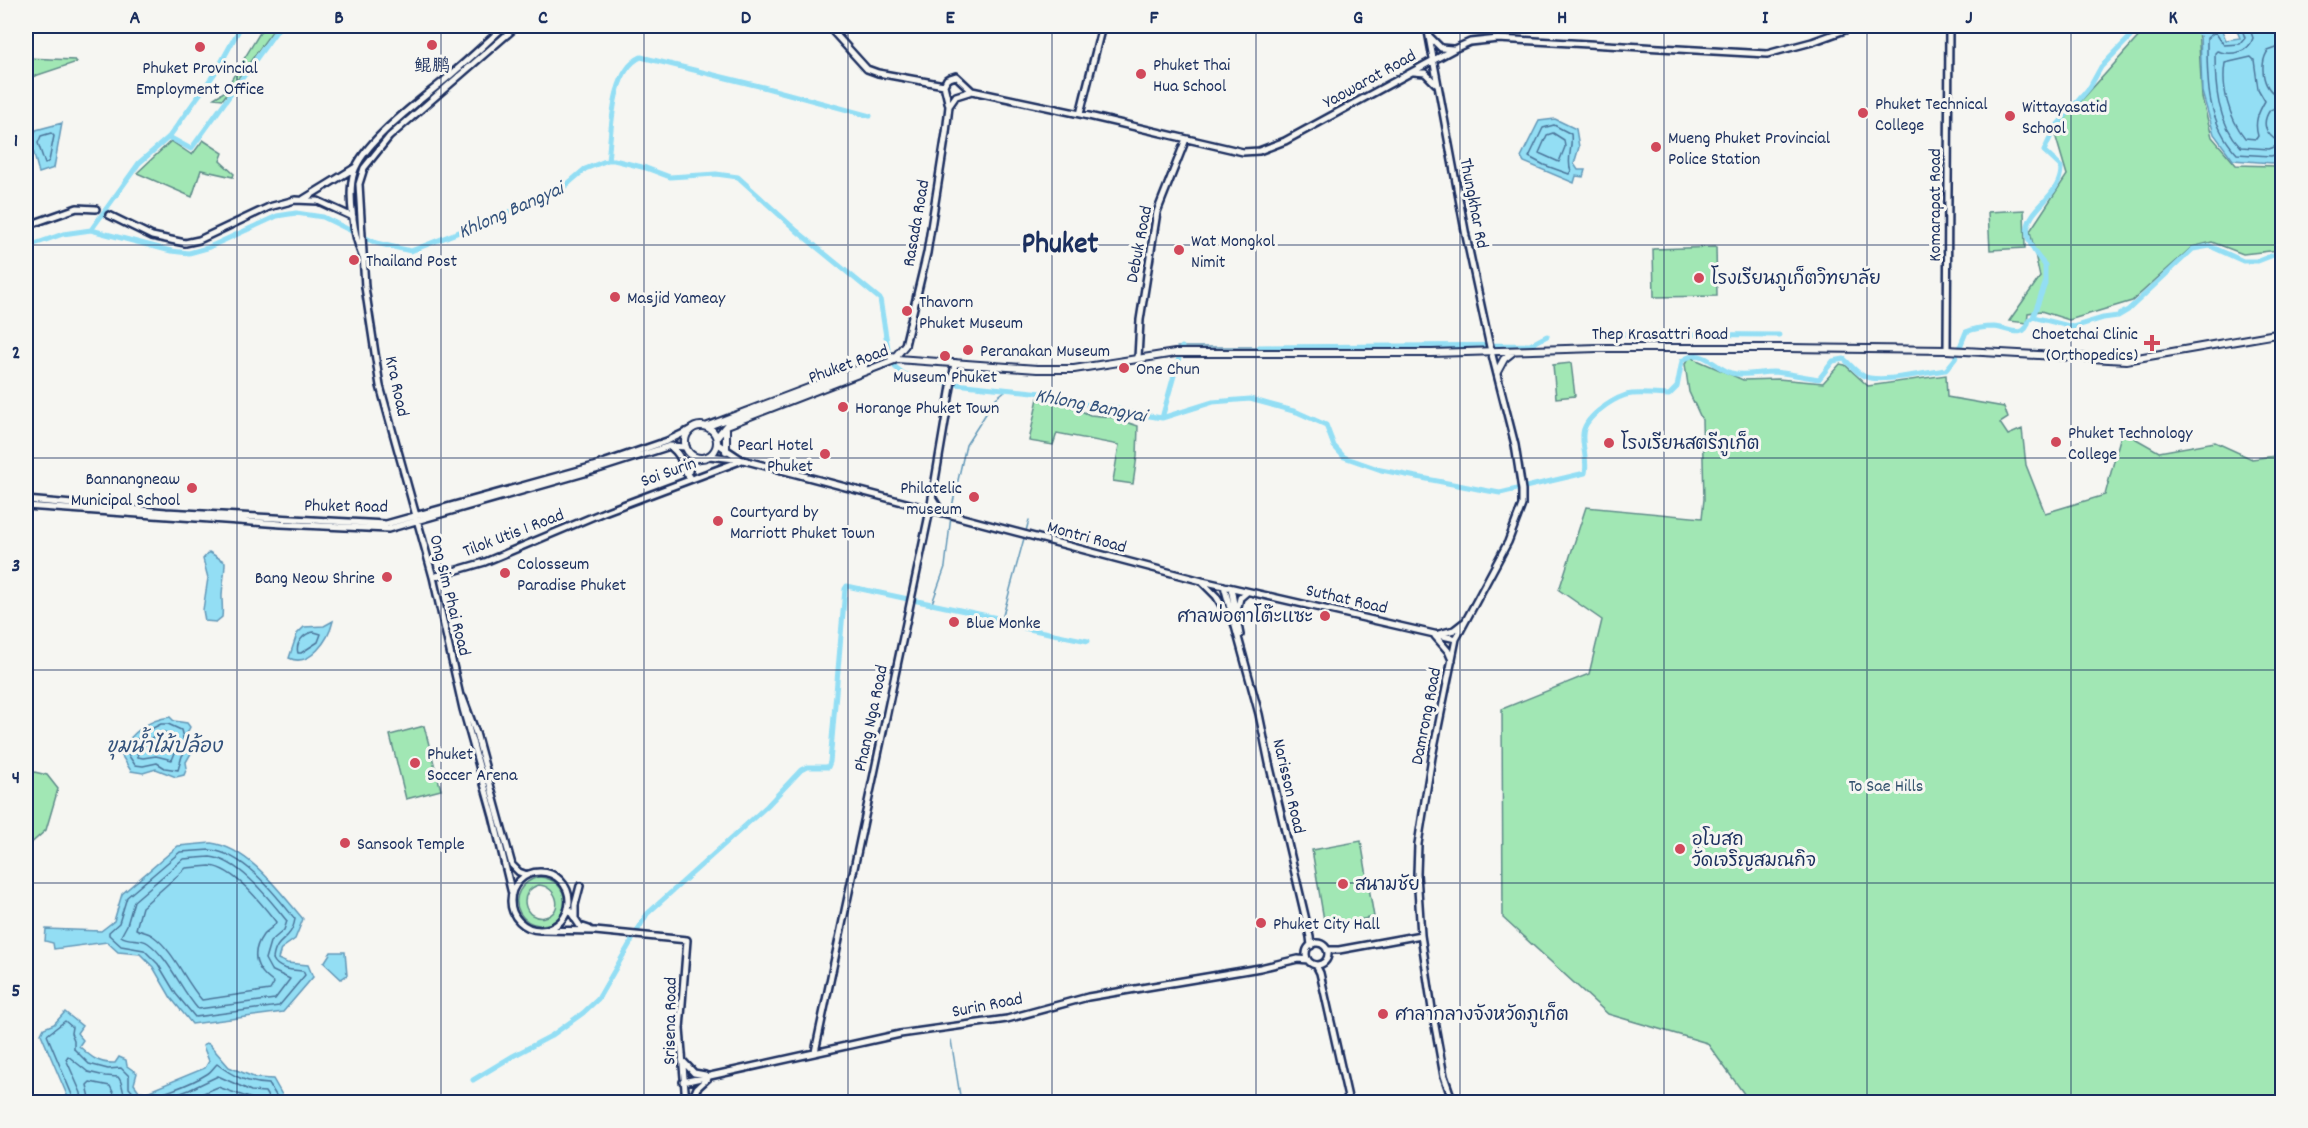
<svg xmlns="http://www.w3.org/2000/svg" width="2308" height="1128" font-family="Dekko,'LXGW WenKai TC','Playpen Sans Thai',sans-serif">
<rect width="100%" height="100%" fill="#f6f6f2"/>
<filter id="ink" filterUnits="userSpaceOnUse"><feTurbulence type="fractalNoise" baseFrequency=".0167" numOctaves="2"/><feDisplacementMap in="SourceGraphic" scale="12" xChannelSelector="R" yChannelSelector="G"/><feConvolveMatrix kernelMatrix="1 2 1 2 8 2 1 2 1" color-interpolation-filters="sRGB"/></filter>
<g filter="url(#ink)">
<path fill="#a1e7b4" stroke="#5e8b89" stroke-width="1.5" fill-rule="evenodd" d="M264 26H276L223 99 214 98 224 92Z
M2179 26H2198L2202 98 2212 137 2236 165 2277 166 2282 164V251L2279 250 2243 254 2212 242 2192 247 2132 301 2069 320 2041 311 2028 313 2027 323 2009 321 2040 277 2030 231 2067 175 2054 131 2141 34Z
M26 58 75 60 77 62 26 79Z
M203 140 223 153 220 161 234 174 233 177 201 170 192 197 137 173 171 141 192 155Z
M2024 210 2025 248 1990 250 1988 212Z
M1716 247 1717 296 1654 297 1653 249Z
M1690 357 1743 380 1778 379 1823 383 1840 364 1845 365 1868 386 1946 375 1947 397 2004 407 2008 418 2000 423 2008 435 2022 429 2026 465 2045 513 2105 495 2122 431 2159 452 2215 442 2252 459 2282 455V1102H1750L1707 1043 1608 1014 1503 918 1502 709 1589 674 1602 620 1559 590 1586 507 1702 518 1704 499 1702 420 1689 392 1685 364Z
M1571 363 1575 396 1556 398 1553 365Z
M1038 398 1057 400 1090 415 1111 417 1138 426 1137 456 1133 484 1113 481 1119 445 1057 433 1053 445 1029 441Z
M424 726 441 790 406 799 390 735Z
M26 770 47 775 58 789 46 830 28 846H26Z
M1361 841 1374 917 1325 926 1312 850Z
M538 877C574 878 572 926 539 925 531 924 524 920 520 913 511 897 522 882 538 877ZM539 885C557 886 565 912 545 917 524 922 516 891 539 885Z"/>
<path fill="#93def4" stroke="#6398b8" stroke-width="1.5" d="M2213 26H2220L2226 40 2240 38 2235 26H2282V59L2276 61C2280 83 2285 103 2278 124L2282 130V158L2272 163 2233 160 2214 134 2202 92 2200 33Z
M1555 119 1576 129 1579 147 1574 164 1578 170H1585L1583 177 1576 176 1574 183 1524 162 1521 157 1539 121Z
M62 123 54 168 39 173 31 143 36 130Z
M209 552 225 562C225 574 222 586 222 597 222 604 223 610 222 617L216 622 205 621 203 610 208 578 203 559Z
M333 621C329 639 310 668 289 658L297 634 304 627 324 626Z
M170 717 174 721 187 723 190 727 187 733 193 750 186 762 187 768 184 775 176 777 156 769 143 773 131 771 120 753C131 733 147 720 170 717Z
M211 843C249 848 279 891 303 919L295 939 281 949 278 959 287 963 308 965 313 977 283 1012 192 1024 171 998 153 967 140 954 118 952 107 942 54 949 53 943 45 941 46 929 101 931 114 921 122 894 178 846Z
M331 952H345L347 975 341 979 324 963Z
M65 1012 82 1026 77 1033 83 1040 79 1046C90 1056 98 1064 115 1063L119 1057 126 1060 127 1066 137 1073 134 1084 139 1091 147 1092 205 1068 209 1061 203 1046 206 1043 209 1044 229 1067 256 1078 273 1079 286 1102H70L41 1034 44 1028 54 1024Z"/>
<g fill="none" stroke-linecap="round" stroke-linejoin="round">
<path stroke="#4b759a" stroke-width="1.5" d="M2241 26 2245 38 2240 44 2224 45 2215 32 2207 38C2207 80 2206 121 2237 154L2271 156 2282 153
M2249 26 2253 38C2249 53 2231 56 2217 51L2215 53C2215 87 2217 122 2241 147L2269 149 2277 146 2279 142C2265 134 2261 123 2270 110L2282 106
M2282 46 2268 51C2258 64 2263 95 2282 96
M2251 57 2254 60 2258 89 2265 101C2258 113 2254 122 2258 136L2256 139 2245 138C2229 118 2221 88 2225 63Z
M1554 125 1571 134C1573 148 1566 161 1571 171L1569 174 1544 165 1529 157 1543 128Z
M51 133 54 136 49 161 45 164 38 143 41 136Z
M1553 133 1564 140 1565 147 1559 162 1539 153 1547 135Z
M314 632 321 634 318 642 301 653H298C295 643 304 633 314 632Z
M161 724H168L181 730 186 750 182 756 178 770 165 768 157 763 143 766 135 765 127 753 141 734Z
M164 732 174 736 177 748 172 760 156 756 143 758 138 757 137 752 147 740Z
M210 850C244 853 275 894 295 919 291 943 276 936 273 959 278 970 292 970 303 971L305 975 279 1006 195 1017 176 994 158 964 144 950 121 946 109 935V932L119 923 127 897 180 852Z
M210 857C240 860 269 899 287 921L284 930 270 942 265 959 271 970 290 979 275 999 198 1009C180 989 170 959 148 943 140 937 129 942 121 936L127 925 134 901 183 859Z
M210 866C234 868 262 904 276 922 274 928 267 930 263 935 249 955 257 971 274 983L270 990 202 1000C184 980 175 952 153 936 148 932 141 932 136 929L142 907 186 868Z
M75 1102 47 1035 65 1021 72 1027 71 1033 74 1040V1049L89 1064 108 1069 121 1068 129 1076V1088L137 1097C152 1100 193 1083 207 1074 211 1072 214 1067 217 1064 234 1077 247 1083 269 1084L280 1102
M82 1102 81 1093 66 1059 68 1056 88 1072 105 1076 118 1077C125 1085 119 1092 131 1102
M91 1102 87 1085 90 1082 110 1086 118 1102
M157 1102 189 1090 218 1076 251 1091 265 1092 271 1102
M182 1102 218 1087 261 1102"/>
<path stroke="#6398b8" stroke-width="1.5" d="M1177 347H1259
M951 511 966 445 996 398 1006 390
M931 606 945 567 951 516
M1002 619 1029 520
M951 1040 961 1102"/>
<path stroke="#93def4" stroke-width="5" d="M2167 26 2187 28 2200 33
M169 137 191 149 280 26
M608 160C612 132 610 71 641 57L763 87 870 116
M91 230 139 163 169 137 217 70 241 26
M26 247 63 234 91 230 171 251 189 253 207 248 277 216 296 213 323 217 376 243 411 251 532 203 564 187 585 169 608 160H614L646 168 670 177 716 174 738 177 797 231 880 299 888 349 895 367 904 374 936 382 1062 395 1090 406 1113 407 1125 412 1162 418 1213 402 1250 399 1297 412 1326 425 1334 446 1344 457 1381 470 1478 489 1500 493 1585 473C1588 460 1582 448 1583 435 1583 418 1611 400 1626 395 1639 392 1656 395 1669 395L1677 387 1682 361C1703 346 1711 366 1731 373 1744 377 1759 372 1773 372 1788 373 1804 377 1819 379L1833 361 1844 359C1850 364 1855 371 1862 375 1876 385 1928 372 1946 370L1955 359 1966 332C1975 328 1984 327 1994 327 2008 328 2025 341 2029 320L2033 317 2073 327 2103 318 2118 316 2128 310 2193 249 2210 246 2243 261H2258L2276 254H2282
M2033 317 2045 284V265C1997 212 2062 208 2061 167L2044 151 2054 129 2090 87 2101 67 2133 34 2146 26
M1617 334 1779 335
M1259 347 1530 345 1547 336
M1162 418 1182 347
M473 1080 513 1056 551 1036 583 1013 598 999 647 914 767 806 801 770 807 767H828L830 762 845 589 847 586 1002 619 1024 628 1088 641"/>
<g stroke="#1b2f5e" stroke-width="10">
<path id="secondary" d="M828 26 867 69 878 73 944 85
M1427 26 1466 236 1490 347 1515 445 1522 490V505L1508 542 1456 639 1432 757 1418 844 1417 874 1421 935 1432 1009 1444 1076 1453 1102
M1430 37 1441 48 1452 49
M1414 72 1425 73 1436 84
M949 106 956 96 972 91 1080 114 1243 152 1259 151 1285 141 1454 49 1470 42 1498 39 1767 54 1812 42 1856 26
M1080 114 1102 26
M304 199 356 167
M109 215 152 236 185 243 199 240 269 207 295 200 318 201 353 217
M26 226 77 208 96 209
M363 258C354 237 347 194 354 172 364 141 421 100 447 78 467 61 486 43 505 26
M905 345 927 253 946 133 949 106 944 85 947 79 956 76 972 91
M1947 350 1949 26
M1138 358 1140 320 1157 212 1186 139
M718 444 739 458
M671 447C685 458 680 468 691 479
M709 456 743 460 1202 581 1456 639
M689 471 688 462 700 458
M932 497 942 513
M26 500 166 512 386 524 594 466 667 441 690 430
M26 506 281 524 388 529 595 470 670 446 686 447
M433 577 485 562 604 512 740 461
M1202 582 1216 596 1230 619
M1224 586 1259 714 1269 763 1310 937 1311 946
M1231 588 1240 635
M1237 611 1240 598 1247 592
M1439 634 1454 630 1463 623
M1435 636 1448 651 1452 660
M463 698 476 733 512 865 519 872 527 875
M511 901a29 29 0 1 1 58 0a29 29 0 1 1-58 0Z
M512 894 493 816 463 709 433 577 380 386 365 287 359 184 364 168 389 137 517 26
M568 908 580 926 589 929
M575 919V905L580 886
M542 930 595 931 687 940 680 1029 686 1102
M1306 954a11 11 0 1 1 22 0a11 11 0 1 1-22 0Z
M1327 950H1339L1421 935
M1316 965 1320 973 1349 1102
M815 1052 930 510 955 363
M682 1060 694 1073 705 1075
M683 1082 900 1034 1007 1019 1088 997 1260 968 1298 959 1308 960
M691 1102 697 1088 709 1077"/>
</g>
<g stroke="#1b2f5e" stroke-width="10">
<path id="primary" d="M891 357 896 356 905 345
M1497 372 1504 359 1514 351
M685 442a16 16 0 1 1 32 0a16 16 0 1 1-32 0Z
M708 426 864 367
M726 429V451
M717 437 727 425 897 359 1037 369H1074L1175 353H1432L1598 348H1787L1947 350 2126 360 2282 333"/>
</g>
<use href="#secondary" stroke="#f6f6f2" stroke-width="5"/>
<use href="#primary" stroke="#f6f6f2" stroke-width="6"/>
</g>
</g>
<path fill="none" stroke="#1b2f5e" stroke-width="1.5" stroke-opacity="0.55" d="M237 26V1102M441 26V1102M644 26V1102M848 26V1102M1052 26V1102M1256 26V1102M1460 26V1102M1664 26V1102M1867 26V1102M2071 26V1102M26 245H2282M26 458H2282M26 670H2282M26 883H2282"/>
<g fill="#d1495b" stroke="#f6f6f2" stroke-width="2">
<circle cx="432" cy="45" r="6"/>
<circle cx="200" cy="47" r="6"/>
<circle cx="1141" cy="74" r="6"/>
<circle cx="1863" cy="113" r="6"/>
<circle cx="2010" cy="116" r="6"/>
<circle cx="1656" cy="147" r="6"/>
<circle cx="1179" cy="250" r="6"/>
<circle cx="354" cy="260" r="6"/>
<circle cx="1699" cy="278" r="6"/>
<circle cx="615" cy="297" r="6"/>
<circle cx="907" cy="311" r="6"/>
<path d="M2149 334h6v6h6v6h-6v6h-6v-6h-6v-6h6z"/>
<circle cx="968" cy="350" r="6"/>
<circle cx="945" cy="356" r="6"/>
<circle cx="1124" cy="368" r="6"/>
<circle cx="843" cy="407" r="6"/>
<circle cx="2056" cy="442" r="6"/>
<circle cx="1609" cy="443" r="6"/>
<circle cx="825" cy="454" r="6"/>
<circle cx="192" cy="488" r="6"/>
<circle cx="974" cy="497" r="6"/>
<circle cx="718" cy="521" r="6"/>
<circle cx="505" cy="573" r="6"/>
<circle cx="387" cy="577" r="6"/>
<circle cx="1325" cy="616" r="6"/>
<circle cx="954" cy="622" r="6"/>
<circle cx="415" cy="763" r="6"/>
<circle cx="345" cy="843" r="6"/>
<circle cx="1680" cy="849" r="6"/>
<circle cx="1343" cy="884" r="6"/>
<circle cx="1261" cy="923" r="6"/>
<circle cx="1383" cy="1014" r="6"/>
</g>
<g text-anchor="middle" stroke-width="6" stroke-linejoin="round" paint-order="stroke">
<g font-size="18" fill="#1b2f5e" stroke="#f6f6f2" text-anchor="start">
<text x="1153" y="70">Phuket Thai<tspan x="1153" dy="21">Hua School</tspan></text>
<text x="432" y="71" text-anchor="middle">鲲鹏</text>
<text x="200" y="73" text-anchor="middle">Phuket Provincial<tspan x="200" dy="21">Employment Office</tspan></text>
<text x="1875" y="109">Phuket Technical<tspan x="1875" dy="21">College</tspan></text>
<text x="2022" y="112">Wittayasatid<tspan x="2022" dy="21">School</tspan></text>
<text x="1668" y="143">Mueng Phuket Provincial<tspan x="1668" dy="21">Police Station</tspan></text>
<text x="1191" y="246">Wat Mongkol<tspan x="1191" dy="21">Nimit</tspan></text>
<text x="366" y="266">Thailand Post</text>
<text x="1711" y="284">โรงเรียนภูเก็ตวิทยาลัย</text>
<text x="627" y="303">Masjid Yameay</text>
<text x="919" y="307">Thavorn<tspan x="919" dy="21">Phuket Museum</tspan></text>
<text x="2138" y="339" text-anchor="end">Choetchai Clinic<tspan x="2138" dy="21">(Orthopedics)</tspan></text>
<text x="980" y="356">Peranakan Museum</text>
<text x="1136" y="374">One Chun</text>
<text x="945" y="382" text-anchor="middle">Museum Phuket</text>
<text x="855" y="413">Horange Phuket Town</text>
<text x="2068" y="438">Phuket Technology<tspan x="2068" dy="21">College</tspan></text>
<text x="1621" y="449">โรงเรียนสตรีภูเก็ต</text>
<text x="813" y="450" text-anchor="end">Pearl Hotel<tspan x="813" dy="21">Phuket</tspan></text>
<text x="180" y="484" text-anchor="end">Bannangneaw<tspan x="180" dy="21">Municipal School</tspan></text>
<text x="962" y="493" text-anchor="end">Philatelic<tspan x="962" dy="21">museum</tspan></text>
<text x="730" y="517">Courtyard by<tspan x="730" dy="21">Marriott Phuket Town</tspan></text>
<text x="517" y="569">Colosseum<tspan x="517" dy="21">Paradise Phuket</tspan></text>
<text x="375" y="583" text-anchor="end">Bang Neow Shrine</text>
<text x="1313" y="622" text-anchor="end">ศาลพ่อตาโต๊ะแซะ</text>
<text x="966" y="628">Blue Monke</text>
<text x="427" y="759">Phuket<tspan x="427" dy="21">Soccer Arena</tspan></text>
<text x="1692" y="845">อุโบสถ<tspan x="1692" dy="21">วัดเจริญสมณกิจ</tspan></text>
<text x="357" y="849">Sansook Temple</text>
<text x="1355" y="890">สนามชัย</text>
<text x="1273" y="929">Phuket City Hall</text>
<text x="1395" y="1020">ศาลากลางจังหวัดภูเก็ต</text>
</g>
<g font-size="18" fill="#1b2f5e" stroke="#f6f6f2">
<text transform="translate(1369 78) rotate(-29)" y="6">Yaowarat Road</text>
<text transform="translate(1475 203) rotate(79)" y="6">Thungkhar Rd</text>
<text transform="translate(1934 205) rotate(-90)" y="6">Komarapat Road</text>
<text transform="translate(915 223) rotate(-80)" y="6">Rasada Road</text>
<text transform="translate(1138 244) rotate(-79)" y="6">Debuk Road</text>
<text x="1660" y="339">Thep Krasattri Road</text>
<text transform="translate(848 363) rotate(-20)" y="6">Phuket Road</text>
<text transform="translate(398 386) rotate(78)" y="6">Kra Road</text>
<text transform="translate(668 471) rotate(-20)" y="6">Soi Surin</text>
<text transform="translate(346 505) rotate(1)" y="6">Phuket Road</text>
<text transform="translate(513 532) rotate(-21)" y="6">Tilok Utis 1 Road</text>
<text transform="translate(1087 536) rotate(15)" y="6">Montri Road</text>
<text transform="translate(451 595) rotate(76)" y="6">Ong Sim Phai Road</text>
<text transform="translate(1347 598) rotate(13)" y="6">Suthat Road</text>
<text transform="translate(1425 716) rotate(-79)" y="6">Damrong Road</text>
<text transform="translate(870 718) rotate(-78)" y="6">Phang Nga Road</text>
<text transform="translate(1290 786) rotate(77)" y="6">Narisson Road</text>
<text transform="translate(987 1004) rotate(-11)" y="6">Surin Road</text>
<text transform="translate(669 1021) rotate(-89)" y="6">Srisena Road</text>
</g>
<g font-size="18" fill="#36546f" stroke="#f6f6f2">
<text x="1886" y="791">To Sae Hills</text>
</g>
<g font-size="20" font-style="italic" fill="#33527c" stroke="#f6f6f2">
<text transform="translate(510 209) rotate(-24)" y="7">Khlong Bangyai</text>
<text transform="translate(1091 404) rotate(11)" y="7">Khlong Bangyai</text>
<text x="164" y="752">ขุมน้ำไม้ปล้อง</text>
</g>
<g font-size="30" font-weight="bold" fill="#1b2f5e" stroke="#f6f6f2">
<text x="1060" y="252">Phuket</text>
</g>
</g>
<rect width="2308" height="1128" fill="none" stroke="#f6f6f2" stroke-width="66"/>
<rect x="33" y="33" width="2242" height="1062" fill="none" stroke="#1b2f5e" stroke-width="2"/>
<g font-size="20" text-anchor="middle" font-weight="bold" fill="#1b2f5e">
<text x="135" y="23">A</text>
<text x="339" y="23">B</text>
<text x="543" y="23">C</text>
<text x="746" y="23">D</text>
<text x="950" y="23">E</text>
<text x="1154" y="23">F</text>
<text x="1358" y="23">G</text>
<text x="1562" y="23">H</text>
<text x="1765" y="23">I</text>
<text x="1969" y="23">J</text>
<text x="2173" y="23">K</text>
<text x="16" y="146">1</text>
<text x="16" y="358">2</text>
<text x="16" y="571">3</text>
<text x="16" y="783">4</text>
<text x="16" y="996">5</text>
</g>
</svg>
